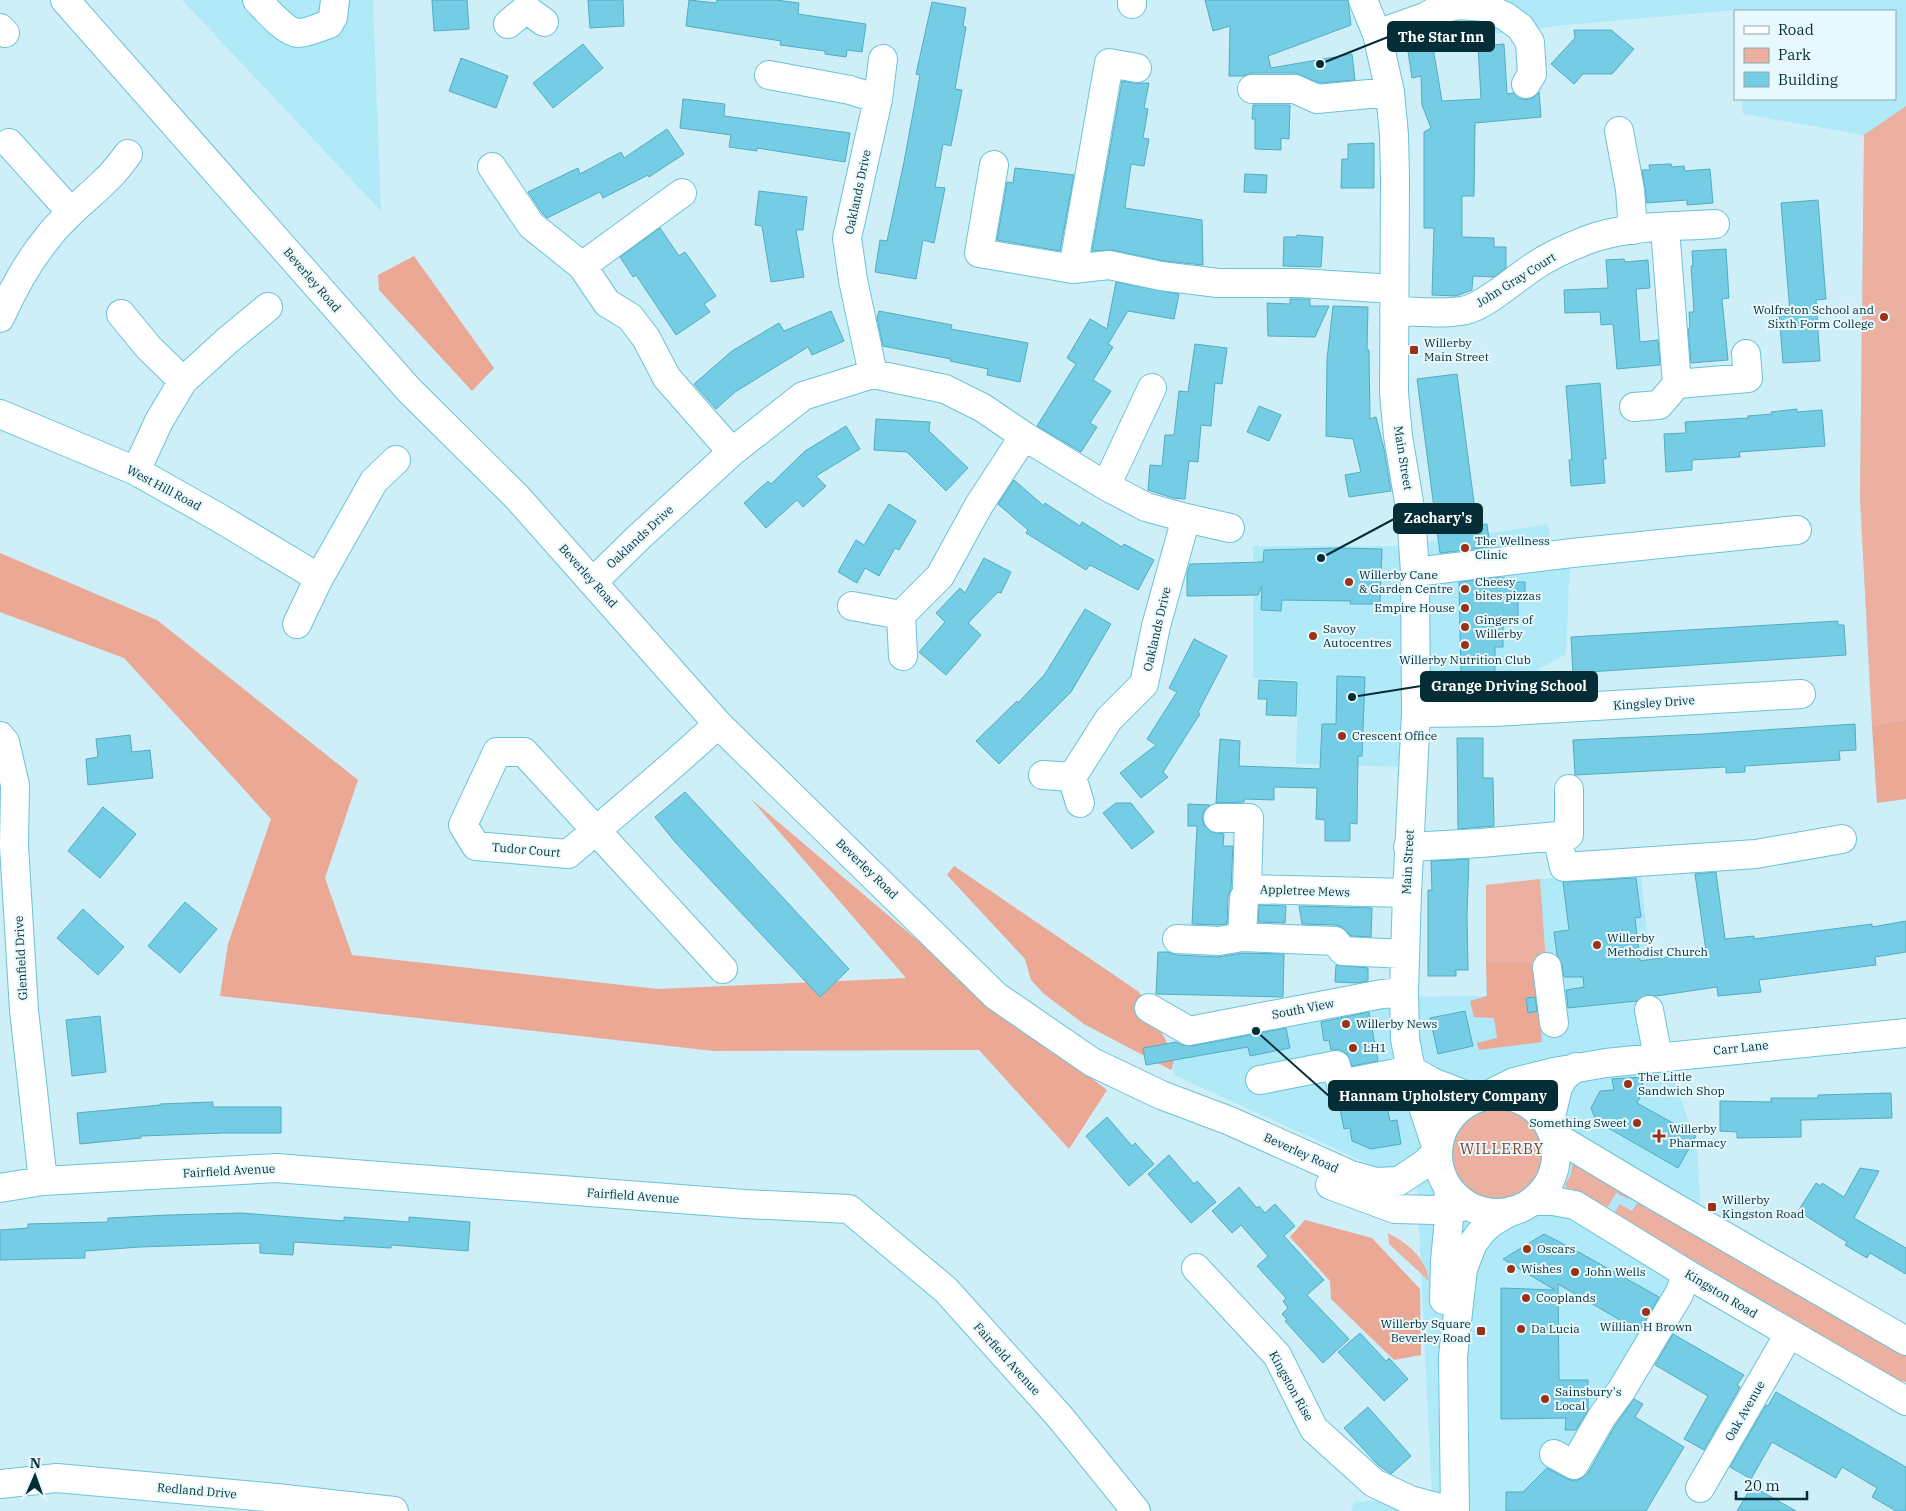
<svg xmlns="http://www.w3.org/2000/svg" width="1906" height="1511" font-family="'IBM Plex Serif',serif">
<rect width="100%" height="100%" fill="#ceeff8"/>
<path fill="#b0e9f8" d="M182 0H373L381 211Z
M1432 0H1906V799L1877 803 1872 726 1860 498 1864 135 1743 114 1742 99H1895V11H1736V10L1566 25 1447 39Z
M1548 524 1551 548 1570 561 1566 654 1481 701 1423 721 1401 767 1296 764 1298 680 1253 678V546H1396L1438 541Z
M1640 869 1660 1043 1696 1141 1700 1193 1699 1247 1560 1503 1567 1511H1351L1354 1502 1432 1497 1417 1186 1174 1075 1164 1048 1372 1005 1381 997 1486 996V885Z"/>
<path fill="#ebb09f" d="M1906 106V720L1872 726 1860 498 1864 135Z
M1540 879 1546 963H1486V885Z
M1449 1156a47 47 0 1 1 94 0a47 47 0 1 1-94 0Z
M1573 1163H1581L1631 1193 1628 1199 1616 1193 1606 1210 1567 1189 1565 1184 1570 1177Z
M1640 1198 1906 1353V1382L1897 1380 1613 1215 1620 1204 1632 1211Z
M1388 1233C1407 1243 1426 1257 1429 1281L1389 1244Z"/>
<path fill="#eba895" d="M414 256 494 368 472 391 379 290 378 275Z
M0 553 157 620 358 780 325 878 352 955 658 989 906 978 751 799 969 984 1107 1090 1069 1149 979 1050 714 1051 220 996 228 944 271 819 124 658 0 612Z
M1906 720V799L1877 803 1872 726Z
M954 866 1139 992 1175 1057 1171 1070 1084 1024 1044 994 1031 980 1025 959 947 875Z
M1486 963H1536L1542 1042 1479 1050 1477 1043 1497 1038 1494 1018 1474 1017 1470 1001 1487 996Z
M1305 1220 1372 1238 1420 1289 1421 1355 1394 1360 1331 1299 1330 1281 1290 1237Z"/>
<path fill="#74cde4" stroke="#52acc2" d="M432 0H467L469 29 434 31Z
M588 0H623L624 26 590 28Z
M689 0 716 3 717 0H776L799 3 798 14 866 24 862 52 847 50 846 57 825 54V51L780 45 781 41 686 26Z
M1205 0H1348L1351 25 1268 56 1271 68 1352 54 1355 80 1320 83 1295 73H1252L1243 76H1229L1230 26 1213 31Z
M932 2 966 8 963 26 966 27 955 89 962 90 951 146 943 144 935 187 945 188 934 243 923 240 916 279 875 272 880 240 887 241 904 162 920 75 916 74Z
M1574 30H1611L1634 49 1612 74H1583L1574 84 1551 64 1575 38Z
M1431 35 1442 101 1481 99 1478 46 1504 44 1507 94 1514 93 1518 98 1526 100 1534 97 1539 92 1541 117 1475 123 1474 196H1462V237L1494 238V247H1506V268L1494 277 1473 276 1472 290 1456 296 1432 295 1434 228H1424V132L1431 128 1422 105 1421 76 1412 78 1407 45 1419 43V37Z
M583 44 603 68 553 108 533 83Z
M461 58 508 76 496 108 449 91Z
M1122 81 1134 83H1149L1144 108 1148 109 1143 138 1149 139 1144 166 1131 164 1125 208 1202 220 1203 265 1164 261 1112 250 1092 251Z
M683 99 725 104 724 116 850 133 845 162 757 148V151L729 147 731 135 680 128Z
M1253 105H1290L1289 139 1281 138V150L1255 149V119H1252Z
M667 129 684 154 649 177 648 175 603 198 600 192 547 218 543 214 528 192 578 168 580 174 621 152 624 158Z
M1374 143V188H1341L1342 159H1348V144Z
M1671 164 1672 167 1684 166 1685 171 1710 169 1713 203 1687 205V200L1647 203 1642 170H1650L1649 165Z
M1015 168 1074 175 1060 251 997 240 1007 182 1013 183Z
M1245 174 1267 175 1266 193 1244 192Z
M759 191 807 197 803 230H796L804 277 771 282 762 226 755 225Z
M1818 200 1826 299 1816 300 1820 361 1783 363 1779 313 1790 312 1781 203Z
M660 228 679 256 685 252 716 296 704 304 710 312 676 335 636 275 633 277 620 257Z
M1297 235 1323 237 1321 267 1283 266 1284 237H1297Z
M1726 249 1729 298 1722 299 1728 360 1691 363 1688 329 1690 327 1689 312H1694L1691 266H1693L1692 251Z
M1624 259 1625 262 1648 260 1650 288 1636 289 1640 342 1658 340 1660 365 1617 369 1613 324 1601 325 1600 312 1565 313 1564 290 1608 288 1606 260Z
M1116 282 1179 294 1174 319 1128 311 1108 344 1113 347 1093 380 1111 391 1090 423 1097 427 1081 452 1037 426 1076 364 1067 358 1090 319 1107 329Z
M1290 299H1310V306H1329L1315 337 1268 336 1267 303 1290 304Z
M1333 306 1368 307 1367 350H1369L1370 419 1376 417 1384 449 1391 491 1349 497 1345 475 1361 472 1353 439 1326 436 1327 359Z
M831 311 844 341 812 355 808 347 735 392 716 409 694 384 732 351 779 323 784 331Z
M879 311 952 325 951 329 1028 343 1020 382 987 375 988 369 950 361 951 359 883 346 877 318Z
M1195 344 1227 348 1222 384 1215 383 1211 426 1201 425 1198 462 1189 461 1185 499 1173 498 1148 490 1150 465 1162 466 1165 435H1174L1179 391 1188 392Z
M1457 374 1477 525 1487 524 1490 547 1440 553 1417 379Z
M1600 383 1606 459H1603L1605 483 1571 486 1569 460H1572L1566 386Z
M1259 406 1281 415 1269 441 1247 432Z
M1797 409V412L1822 410 1825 446 1739 452 1740 457 1692 460V470L1666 472 1664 434 1686 433 1685 422 1748 418V416L1772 414 1771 412Z
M876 419 930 422 929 431 968 468 946 491 907 452 874 450Z
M846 426 860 449 816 476 826 486 803 507 797 500 766 528 744 503 768 481 771 484 805 451Z
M1014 480 1044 506 1045 503 1080 526 1082 522 1122 547 1124 544 1154 560 1138 590 1090 565 1086 570 1026 533 1028 530 998 504Z
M889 504 916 521 899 550 895 548 879 576 865 568 857 583 838 572 856 540 864 545Z
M1339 548 1382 549 1380 604H1350L1351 601 1282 600 1281 611 1261 610 1262 586 1258 595 1187 596V574L1190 564 1263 562 1264 550Z
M984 558 1011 572 1001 593 998 592 968 623 981 635 946 675 919 652 945 622 936 613 960 588 965 593Z
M1494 578H1505V582H1525V600H1518V618H1503V647H1495V678L1461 679 1459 582Z
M1085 609 1111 624 1071 692 999 764 976 741 1017 701 1018 703 1045 674Z
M1838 621V625H1844L1846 655 1573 673 1571 637Z
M1194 639 1227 656 1198 712 1200 714 1163 772 1168 777 1141 798 1120 773 1156 745 1147 739 1177 692 1169 688Z
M1337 676 1365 677 1362 756H1358L1357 824 1350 823V841H1325V820L1316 819 1317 788 1274 787V800L1244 799V802L1216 803 1220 739 1240 741 1239 766 1320 769 1322 724H1336Z
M1259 680 1297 682 1296 716 1266 715 1267 699H1258Z
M1855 724 1856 750 1839 751 1840 760 1745 766V772L1726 773V767L1575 775 1573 740 1703 734Z
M130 735 132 752 150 750 153 778 88 785 86 759 98 757 96 739Z
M1457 738H1483V778H1493L1494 826 1458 829Z
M685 792 849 969 820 997 675 842 655 817Z
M1116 803H1131L1154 832 1132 849 1103 813Z
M1188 804 1210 805 1204 811 1202 818 1204 825 1211 832 1224 834 1223 846H1233L1231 889 1228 897 1227 924 1218 925 1192 924 1197 826H1188Z
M103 807 136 834 100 878 68 851Z
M1469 859 1467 914 1468 970H1456V976H1428V890H1432L1431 861Z
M1716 872 1725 939 1754 936V939L1872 924V927L1906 921V952L1875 957 1876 965 1759 980 1761 992 1718 996 1717 987 1656 996 1647 995 1637 1001 1568 1008 1566 990 1584 987 1583 977H1564L1562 965 1557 955 1554 932 1569 930 1563 882 1636 878 1641 917 1635 918 1640 961 1706 951 1695 874Z
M185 902 217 929 180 973 148 946Z
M1259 905 1286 906 1285 923 1258 922Z
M1299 906 1372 908 1371 937 1351 936 1342 927 1336 925 1302 924Z
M83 909 124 947 98 975 57 938Z
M1158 952H1168L1176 955 1218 957 1243 953 1284 954 1283 997 1156 994Z
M1336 965 1368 968V981L1358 983 1335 982Z
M1535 997 1537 1011 1528 1013 1526 998Z
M1465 1011 1473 1046 1438 1054 1430 1018Z
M1369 1012 1378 1061 1352 1066 1347 1054 1340 1050H1331L1329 1040 1324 1041 1321 1022Z
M100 1016 106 1072 72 1076 66 1020Z
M1286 1028 1290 1048 1250 1056 1248 1047 1146 1065 1143 1048 1176 1042 1182 1045 1192 1046Z
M1642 1077 1643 1091 1637 1103 1696 1136 1678 1168 1596 1121 1591 1108 1600 1091 1614 1090 1612 1079Z
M1384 1091 1390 1121 1397 1120 1401 1144 1371 1149 1352 1141 1350 1128 1344 1129 1338 1099Z
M1891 1093 1892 1118 1801 1120V1137L1737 1138V1132L1720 1131V1101L1771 1102V1098H1818V1095Z
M213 1102V1107H281V1133H223L141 1136V1138L80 1144 77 1113 160 1105V1104Z
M1107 1117 1132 1146 1135 1143 1154 1164 1129 1186 1086 1136Z
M1169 1155 1194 1184 1197 1181 1216 1202 1191 1223 1148 1174Z
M1860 1168 1879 1171 1854 1218 1906 1248V1274L1870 1253 1867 1258 1845 1245 1847 1242 1798 1211 1816 1183 1821 1186 1822 1183 1844 1197Z
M1239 1187 1257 1208 1259 1206 1265 1213 1275 1204 1295 1226 1284 1236 1324 1280 1307 1295 1349 1339 1323 1363 1285 1321 1287 1320 1282 1314 1288 1308 1283 1301 1286 1298 1257 1266 1268 1256 1241 1225 1232 1233 1212 1211Z
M241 1213 344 1221V1217L409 1222V1217L470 1222 468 1251 391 1245V1248L294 1242 293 1255 260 1253V1243L140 1247 85 1251V1258L0 1260V1230L28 1228V1224L108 1222V1218L168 1215Z
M1544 1234 1573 1249 1659 1297 1639 1331 1558 1284 1559 1380H1588V1410L1576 1430H1565L1566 1418 1501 1419V1288L1555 1290 1503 1259Z
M1360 1333 1386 1361 1389 1358 1408 1379 1384 1401 1338 1352Z
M1673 1334 1744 1375 1737 1385 1740 1387 1704 1450 1684 1439 1708 1396 1655 1365Z
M1776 1392 1906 1467V1511H1896L1872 1497 1877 1488 1842 1467 1836 1478 1772 1442 1751 1479 1730 1467 1766 1405 1768 1406Z
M1634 1399 1643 1404 1635 1417 1684 1447 1646 1511H1506V1492H1523L1547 1468 1567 1479 1575 1481 1582 1478 1588 1473 1616 1424Z
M1368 1407 1411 1456 1391 1474 1378 1465 1344 1428Z
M1752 1486 1796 1511H1737Z"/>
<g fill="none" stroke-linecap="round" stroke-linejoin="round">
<g stroke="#69c3d9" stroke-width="30">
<path id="minor" d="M257 0C266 9 285 32 298 33 308 33 320 27 329 24L333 17 335 0
M1363 0 1377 34 1390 92 1394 135 1395 178 1394 393 1398 436 1411 514 1415 572 1416 713 1407 893 1404 992 1405 1039 1411 1070 1437 1149
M1132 4V0
M508 24 526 9 544 22
M0 28 5 33
M1377 34 1425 17 1439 9 1460 5 1484 7 1505 16 1520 27 1530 42 1532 74 1526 84
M769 75 850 90 878 99
M1252 89H1295L1317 99 1390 92
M1619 131 1630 190 1633 230
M9 143 71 212
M994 165 979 253 1073 269 1109 265 1161 276 1218 283H1300L1394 289
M492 167 531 225 582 266 607 303 630 317 646 338 667 378 732 452
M582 266 682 193
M1073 269 1109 63 1137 68
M1394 311C1416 311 1445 315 1466 310 1486 305 1515 279 1533 267 1549 256 1569 247 1587 240 1627 225 1673 227 1715 224
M121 314 149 348 183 381
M0 318C13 289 28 261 49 236 65 215 87 199 106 180 114 173 121 163 128 154
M873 374 853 280 847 238 878 99 883 59
M1677 384 1748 378 1746 354
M1634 407 1659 405 1677 384 1665 228
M0 414 136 471 221 519 319 578
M136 471 159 421 183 381 228 340 268 307
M1106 486 1152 388
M1415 572 1572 553 1797 530
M593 582 639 537 732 452 803 396 873 374 945 389 983 408 1024 436 1106 486 1146 507 1186 518 1230 528
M852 606 901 615 903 656
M901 615 940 576 979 505 1024 436
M297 624 319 578 374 481 396 460
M1416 713 1495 712 1801 694
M718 724C670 769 619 811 568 854L476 846 463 825 497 752H524L723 969
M0 736 5 742 15 785 14 846 24 1010 43 1181
M1043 775 1072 777 1080 803
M1072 777 1109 719 1144 684 1156 626 1186 518
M1218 818H1249L1247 889 1407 893
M1557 836 1564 867 1756 854 1842 839
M1408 847 1481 843 1569 835V789
M1242 937 1244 898
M1177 939 1219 941 1242 937 1335 941 1343 951 1405 954
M1547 967 1554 1023
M1149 1008 1189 1031 1382 994 1404 992
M1649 1010 1658 1057
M1411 1070 1432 1082 1474 1098
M1260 1080 1336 1065 1341 1084 1411 1070
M1488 1095 1514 1082 1554 1072 1606 1063 1906 1033
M1549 1125 1558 1087 1564 1077 1576 1067
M0 1188 43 1181 276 1168 745 1204 849 1209 946 1290 1060 1417 1136 1511
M1196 1268 1277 1355 1314 1429 1374 1483 1410 1500 1452 1511
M1444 1300 1445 1261 1450 1208 1448 1188
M1554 1454 1574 1465 1603 1415 1621 1391 1679 1294 1687 1274
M0 1484 57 1478 277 1498 394 1511
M1700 1488 1789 1334
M1455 1511 1453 1356 1463 1269 1473 1243 1482 1231 1491 1223 1511 1211"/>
</g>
<g stroke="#69c3d9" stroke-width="30">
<path id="major" d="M65 0 409 390 517 497 718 724 996 996 1092 1062 1161 1095 1230 1121 1351 1175 1376 1182 1399 1181 1423 1165 1437 1152
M1438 1154a59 59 0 1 1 118 0a59 59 0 1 1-118 0Z
M1553 1135 1640 1187 1906 1341
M1330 1185 1395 1209 1435 1210 1469 1206
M1533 1201H1553L1575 1205 1687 1274 1906 1401"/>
</g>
<use href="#minor" stroke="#fff" stroke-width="28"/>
<use href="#major" stroke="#fff" stroke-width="28"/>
</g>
<g fill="#9a3215" stroke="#e8f9fd" stroke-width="2">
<circle cx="1884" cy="317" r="5"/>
<rect x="1409" y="345" width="10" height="10" rx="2.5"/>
<circle cx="1465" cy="548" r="5"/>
<circle cx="1349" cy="582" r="5"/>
<circle cx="1465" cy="589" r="5"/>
<circle cx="1465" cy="608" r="5"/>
<circle cx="1465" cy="627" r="5"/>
<circle cx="1313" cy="636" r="5"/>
<circle cx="1465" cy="645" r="5"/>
<circle cx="1342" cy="736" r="5"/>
<circle cx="1597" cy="945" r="5"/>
<circle cx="1346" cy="1024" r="5"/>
<circle cx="1353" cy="1048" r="5"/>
<circle cx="1628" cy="1084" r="5"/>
<circle cx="1637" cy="1123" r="5"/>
<path d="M1656.5 1128.5h5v5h5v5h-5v5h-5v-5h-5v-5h5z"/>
<rect x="1707" y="1202" width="10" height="10" rx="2.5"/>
<circle cx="1527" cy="1249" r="5"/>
<circle cx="1511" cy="1269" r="5"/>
<circle cx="1575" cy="1272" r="5"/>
<circle cx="1526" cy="1298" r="5"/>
<circle cx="1646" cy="1312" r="5"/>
<circle cx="1521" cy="1329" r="5"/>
<rect x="1476" y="1326" width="10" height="10" rx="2.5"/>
<circle cx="1545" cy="1399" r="5"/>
</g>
<g text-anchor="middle" stroke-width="4" stroke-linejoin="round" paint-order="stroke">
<g font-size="12" fill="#052d36" stroke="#e8f9fd">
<text transform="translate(858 192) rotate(-78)" y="4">Oaklands Drive</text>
<text transform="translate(312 280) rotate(49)" y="4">Beverley Road</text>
<text transform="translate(1516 280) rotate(-32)" y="4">John Gray Court</text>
<text transform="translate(1403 458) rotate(81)" y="4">Main Street</text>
<text transform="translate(164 488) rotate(28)" y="4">West Hill Road</text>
<text transform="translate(640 537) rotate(-43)" y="4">Oaklands Drive</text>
<text transform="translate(588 576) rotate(48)" y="4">Beverley Road</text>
<text transform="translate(1157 629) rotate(-77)" y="4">Oaklands Drive</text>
<text transform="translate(1654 703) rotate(-4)" y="4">Kingsley Drive</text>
<text transform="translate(526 850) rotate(5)" y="4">Tudor Court</text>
<text transform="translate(1408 862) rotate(-87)" y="4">Main Street</text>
<text transform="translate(867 869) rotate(44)" y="4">Beverley Road</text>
<text transform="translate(1305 891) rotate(2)" y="4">Appletree Mews</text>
<text transform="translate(21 958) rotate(-93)" y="4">Glenfield Drive</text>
<text transform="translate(1303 1009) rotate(-11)" y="4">South View</text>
<text transform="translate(1741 1048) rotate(-6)" y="4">Carr Lane</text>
<text transform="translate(1301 1153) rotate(24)" y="4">Beverley Road</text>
<text transform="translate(229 1171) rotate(-3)" y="4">Fairfield Avenue</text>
<text transform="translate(633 1196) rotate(4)" y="4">Fairfield Avenue</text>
<text transform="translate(1721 1294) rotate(31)" y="4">Kingston Road</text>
<text transform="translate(1007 1359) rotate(48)" y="4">Fairfield Avenue</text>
<text transform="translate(1291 1386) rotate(61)" y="4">Kingston Rise</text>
<text transform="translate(1745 1411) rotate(-60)" y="4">Oak Avenue</text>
<text transform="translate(197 1491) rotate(5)" y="4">Redland Drive</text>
</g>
<g font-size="12" fill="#052d36" stroke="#e8f9fd" text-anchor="start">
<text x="1874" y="314" text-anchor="end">Wolfreton School and<tspan x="1874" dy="14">Sixth Form College</tspan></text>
<text x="1424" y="347">Willerby<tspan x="1424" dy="14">Main Street</tspan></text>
<text x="1475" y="545">The Wellness<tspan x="1475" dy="14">Clinic</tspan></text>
<text x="1359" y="579">Willerby Cane<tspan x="1359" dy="14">&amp; Garden Centre</tspan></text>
<text x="1475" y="586">Cheesy<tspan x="1475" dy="14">bites pizzas</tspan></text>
<text x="1455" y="612" text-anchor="end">Empire House</text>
<text x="1475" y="624">Gingers of<tspan x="1475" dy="14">Willerby</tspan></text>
<text x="1323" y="633">Savoy<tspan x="1323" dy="14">Autocentres</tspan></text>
<text x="1465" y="664" text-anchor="middle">Willerby Nutrition Club</text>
<text x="1352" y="740">Crescent Office</text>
<text x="1607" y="942">Willerby<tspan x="1607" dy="14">Methodist Church</tspan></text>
<text x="1356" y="1028">Willerby News</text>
<text x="1363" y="1052">LH1</text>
<text x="1638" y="1081">The Little<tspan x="1638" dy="14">Sandwich Shop</tspan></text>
<text x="1627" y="1127" text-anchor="end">Something Sweet</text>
<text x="1669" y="1133">Willerby<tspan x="1669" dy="14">Pharmacy</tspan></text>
<text x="1722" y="1204">Willerby<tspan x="1722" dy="14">Kingston Road</tspan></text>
<text x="1537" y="1253">Oscars</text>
<text x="1521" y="1273">Wishes</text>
<text x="1585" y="1276">John Wells</text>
<text x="1536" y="1302">Cooplands</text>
<text x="1471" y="1328" text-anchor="end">Willerby Square<tspan x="1471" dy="14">Beverley Road</tspan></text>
<text x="1646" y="1331" text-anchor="middle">Willian H Brown</text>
<text x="1531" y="1333">Da Lucia</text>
<text x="1555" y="1396">Sainsbury's<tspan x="1555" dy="14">Local</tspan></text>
</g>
<g font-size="15" letter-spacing="1" fill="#853f2d" stroke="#e8f9fd">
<text x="1502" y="1154">WILLERBY</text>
</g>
</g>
<path fill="none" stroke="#052d36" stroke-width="2" d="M1320 64L1388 37M1321 558L1394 519M1352 697L1421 686M1256 1031L1329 1096"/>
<g fill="#052d36" stroke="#e8f9fd" stroke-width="2">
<circle cx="1320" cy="64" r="5"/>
<circle cx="1321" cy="558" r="5"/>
<circle cx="1352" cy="697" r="5"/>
<circle cx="1256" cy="1031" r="5"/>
</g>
<g fill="#052d36" stroke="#052d36" stroke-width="2">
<rect x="1388" y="22" width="106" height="29" rx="5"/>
<rect x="1394" y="504" width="88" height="29" rx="5"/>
<rect x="1421" y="672" width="176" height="29" rx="5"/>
<rect x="1329" y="1081" width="228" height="29" rx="5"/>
</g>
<g font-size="14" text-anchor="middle" font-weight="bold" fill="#fff">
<text x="1441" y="42">The Star Inn</text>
<text x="1438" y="523">Zachary's</text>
<text x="1509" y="691">Grange Driving School</text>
<text x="1443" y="1101">Hannam Upholstery Company</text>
</g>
<rect x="1734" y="10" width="162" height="90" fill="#e8f9fd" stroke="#8da7ad"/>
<rect x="1744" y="26" width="25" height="8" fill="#ffffff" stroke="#8da7ad"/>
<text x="1778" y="35" font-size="15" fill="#052d36">Road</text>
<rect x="1744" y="48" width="25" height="15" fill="#ebb09f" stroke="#8da7ad"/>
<text x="1778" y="60" font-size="15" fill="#052d36">Park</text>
<rect x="1744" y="72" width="25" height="15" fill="#74cde4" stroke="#8da7ad"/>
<text x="1778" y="85" font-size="15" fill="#052d36">Building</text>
<g transform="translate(35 1476) rotate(2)" stroke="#e8f9fd" stroke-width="4" paint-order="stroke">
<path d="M0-4L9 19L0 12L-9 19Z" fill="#052d36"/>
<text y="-8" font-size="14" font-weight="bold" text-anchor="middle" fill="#052d36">N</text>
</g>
<path d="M1736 1491v8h71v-8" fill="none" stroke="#052d36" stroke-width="2.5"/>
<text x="1744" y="1491" font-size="15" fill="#052d36" stroke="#e8f9fd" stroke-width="4" paint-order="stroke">20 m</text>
</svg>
